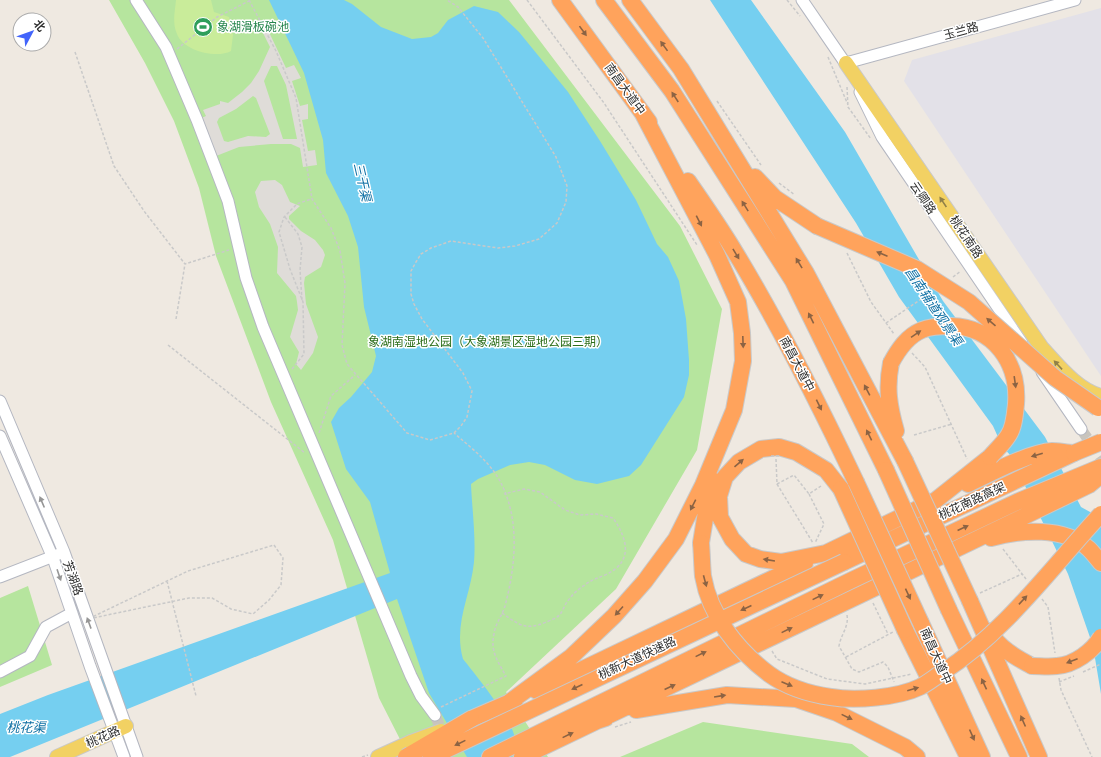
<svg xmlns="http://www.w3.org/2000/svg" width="1101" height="757" font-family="'Asap Condensed','Noto Sans SC',sans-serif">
<rect width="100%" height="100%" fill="#efe9e1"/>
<path fill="#e3e1e8" d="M1101 8V376L904 81 912 60Z"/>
<path fill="#b6e59e" d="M109 0H509L680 226 722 309 697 450 616 589 506 692 548 757H409L379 698 333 540 271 402 216 256 199 188 174 121 145 63Z
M28 586 52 665 0 687V598Z
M703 722 852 744 869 757H620Z"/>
<path fill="#c9ec9a" d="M176 0H211L214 12 229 17 233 35 231 51C217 59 183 51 177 34 172 23 175 11 176 0Z"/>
<path fill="#dfdcd8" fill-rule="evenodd" d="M274 20 275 23 268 30 286 68 294 65 301 78 292 81 300 106 308 104V119L302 120 308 151 315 150 317 165 303 167 300 148 291 144H271L239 147 211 158 197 120 206 116 203 110 220 104V101L228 103 242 92 251 83 259 71 270 47 259 25ZM271 66H277L286 85 297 139H283L264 81ZM253 96 256 98 270 134 266 137 248 136 228 142 224 141 217 122 219 118 236 109Z
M275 180 282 185 290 202 300 206 289 216V219L301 231 315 240 323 250 325 255 321 267 305 277 304 283 306 304 318 337 313 353 301 370 296 364 299 352 290 337 298 310 297 302 296 296 277 273 278 247 270 224 259 207 255 192 261 181Z"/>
<path fill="#75cff0" d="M269 0H344L352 4 381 27 412 39 431 37 438 33 448 20 474 6 498 12 519 32 568 92 600 141 636 200 657 244 668 257 679 281 686 319 689 360V375L684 397 641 465 629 476 597 484 575 480 545 465 529 462 510 465 478 479 471 484C472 508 476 538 474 562 471 595 453 624 463 659 475 674 514 722 515 739 515 744 513 751 512 757H467L429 693 397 599 10 757H0V714L48 695 390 573 370 502 346 469 331 422 339 408 351 397 372 372 376 356 364 307 358 247 348 216 326 173 323 140 304 73Z
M710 0H751L845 132 943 301 1045 437 1081 507 1101 518V694L1093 646 1068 574 1010 455 1002 446 993 426 899 297 856 223Z"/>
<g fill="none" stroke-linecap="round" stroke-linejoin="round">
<path stroke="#c8c4bd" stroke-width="11" stroke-dasharray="11 5.5" stroke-linecap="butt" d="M1081 429 1101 458
M435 715 453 757"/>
<g stroke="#b4b7c1" stroke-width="13">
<path id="minor" d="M136 0 166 47 197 120 228 201 246 278 263 327 411 676 421 696 435 715
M802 0 850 70
M846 63 1075 0
M860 92 882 137 1022 343
M1042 372 1081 429
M0 401 64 552 137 757
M0 436 53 558 90 666 124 757
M0 577 59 554
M0 672 30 656 46 627 72 613"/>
</g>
<g stroke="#c9c9c9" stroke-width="16">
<path id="major" d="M846 63 1042 348C1058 365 1077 390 1101 396
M57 757 126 726
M378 757 411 742"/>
</g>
<g stroke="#c9c9c9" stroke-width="18">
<path id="highway" d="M560 0 649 122
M604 0 672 91 793 281 886 470
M630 0 681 69 806 273 905 461
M755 177 775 198 817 226
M688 181C704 204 720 227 735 252 780 326 819 404 856 482
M891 363C886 388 889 406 896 431
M968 484C989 474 1030 452 1052 451 1059 451 1067 453 1074 453
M841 489 826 470 796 452 779 447 761 449 739 462 725 477 719 496 720 517 732 539 746 554 760 559 781 562 826 553 936 500 990 457
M991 538C1021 530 1064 526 1089 549 1093 553 1097 558 1101 563
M701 543 707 506 715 481
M844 562 1074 453
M970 601 1039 757
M949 610 1019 757
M921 623 982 757
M905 630 968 757
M989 631C999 648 1015 657 1032 666
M537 691 805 563
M507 704 571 657 614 616 645 581 676 539 703 485 734 410 743 361 742 333 738 302 717 255 642 112
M636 710 727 695 796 699 837 713 905 747 917 757
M471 719 515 700
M597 721 1027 515 1089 485 1101 475
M490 757 852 580 1019 501 1101 467
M522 757 597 721 606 718"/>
</g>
<path stroke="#c9c9c9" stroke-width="1.5" stroke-dasharray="3 2" stroke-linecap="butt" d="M249 0 276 51 296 98 312 199 331 228 340 251 345 283 342 345 347 364 407 433 430 440 454 433 461 426 467 417 472 391 463 373 422 319 414 304 411 294V271L416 262 421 254 431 248 451 241 498 248 515 246 539 239 557 223 566 202 567 186 556 157 483 38 458 7 447 0
M527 0 604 103 697 245
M787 0 800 16
M177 49 217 17 249 1
M75 52 114 166 144 211 185 264 229 250
M828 57 848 105
M847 87 848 107 871 139
M717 101 761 165
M779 183 795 195
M285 217 298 234 302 247 300 270 302 300
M847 253 871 302 894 334
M953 277 961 271
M176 319 185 264
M886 323 930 293
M168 345 305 453
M912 353 925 367 967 459
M292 369 304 354 303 302 290 269 279 232 284 217 297 204 311 199
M319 433 331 396 355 375
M914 435 952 424
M776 459 777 484 813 543
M777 484 794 475 809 494 821 486
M809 494 824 524 815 543
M274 545 283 558 281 585 269 600 253 614 231 609 212 598H189L88 619 188 571Z
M1003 549 1026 579
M167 581 196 696
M980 593 1022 574
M1042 599 1048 607 1055 653
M873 603 888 634
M502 613C519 625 526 631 546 622 549 621 554 619 557 617 562 614 564 606 567 602 572 595 578 589 585 585 592 579 599 578 607 574 634 561 627 538 613 518L596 514 580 515 565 510 540 492 524 489 504 494
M847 615C849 627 841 634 839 646L852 669 859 672 883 662 888 667 894 682
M772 651 777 659 827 679 865 684 912 674
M846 657 893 632
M1083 672 1101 664
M1059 678 1061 690 1092 757
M1059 682 1074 676
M441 707 506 676C498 662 490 651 494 634 495 624 502 616 505 606 516 564 521 515 497 476 486 459 469 446 454 433
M615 727 631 722
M362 757 368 755"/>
<use href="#minor" stroke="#fff" stroke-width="11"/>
<use href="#major" stroke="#f2d163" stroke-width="14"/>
<use href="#highway" stroke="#ffa35c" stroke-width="16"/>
<g stroke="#c9c9c9" stroke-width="16" stroke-linecap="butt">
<path id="major-bridge" d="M411 742 441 731"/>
</g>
<g stroke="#c9c9c9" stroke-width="18" stroke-linecap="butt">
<path id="highway-bridge" d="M817 226 917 269 969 302 1055 378 1098 408
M891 363C898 350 907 336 922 330 931 326 942 326 951 326 994 327 1019 363 1016 404 1015 414 1014 428 1008 436 1003 444 996 450 990 457
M1074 453 1101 442
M905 461 970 601
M886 470 949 610
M856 482 921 623
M841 489 905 630
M701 543C702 554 702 565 703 576 710 616 737 650 769 674 787 687 809 694 831 697 855 701 897 698 920 687 928 683 935 677 943 672 1005 632 1051 568 1101 514
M1032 666C1040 666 1049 667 1057 666 1074 665 1093 651 1101 637
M406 757 471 719
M431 757 844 562"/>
</g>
<path stroke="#c9c9c9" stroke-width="1.5" stroke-dasharray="3 2" stroke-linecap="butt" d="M771 456H781"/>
<use href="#major-bridge" stroke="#f2d163" stroke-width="14"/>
<use href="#highway-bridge" stroke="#ffa35c" stroke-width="16"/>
</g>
<defs><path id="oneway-solid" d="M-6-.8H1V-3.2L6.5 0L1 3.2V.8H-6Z"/></defs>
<g fill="#8c6343">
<use href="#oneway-solid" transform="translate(583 31) rotate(54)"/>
<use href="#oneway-solid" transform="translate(664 46) rotate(-126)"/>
<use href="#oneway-solid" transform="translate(675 97) rotate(-123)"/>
<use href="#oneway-solid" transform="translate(745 206) rotate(-122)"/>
<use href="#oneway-solid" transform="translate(699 221) rotate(63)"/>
<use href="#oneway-solid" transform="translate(736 254) rotate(59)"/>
<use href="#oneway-solid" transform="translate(882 254) rotate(-157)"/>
<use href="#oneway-solid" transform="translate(799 263) rotate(-121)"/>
<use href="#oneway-solid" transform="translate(811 318) rotate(-116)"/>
<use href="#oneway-solid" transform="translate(991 322) rotate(-139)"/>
<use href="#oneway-solid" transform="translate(916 334) rotate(-34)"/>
<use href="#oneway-solid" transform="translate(743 342) rotate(88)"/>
<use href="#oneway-solid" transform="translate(1015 382) rotate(82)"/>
<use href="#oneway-solid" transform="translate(867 390) rotate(-118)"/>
<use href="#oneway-solid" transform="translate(819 405) rotate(64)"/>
<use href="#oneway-solid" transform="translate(869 435) rotate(-116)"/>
<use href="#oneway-solid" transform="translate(1037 455) rotate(164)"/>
<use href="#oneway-solid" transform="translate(739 463) rotate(-41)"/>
<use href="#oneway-solid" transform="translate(693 505) rotate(117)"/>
<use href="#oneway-solid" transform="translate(963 528) rotate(-25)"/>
<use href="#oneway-solid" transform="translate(769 560) rotate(-171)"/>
<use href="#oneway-solid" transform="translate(705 581) rotate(75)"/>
<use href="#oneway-solid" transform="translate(908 594) rotate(65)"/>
<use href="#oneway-solid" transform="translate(818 597) rotate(-26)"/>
<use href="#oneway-solid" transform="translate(1023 600) rotate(-47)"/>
<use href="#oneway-solid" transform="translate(746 608) rotate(155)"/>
<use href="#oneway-solid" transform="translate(619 611) rotate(132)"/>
<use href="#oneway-solid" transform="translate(787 630) rotate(-26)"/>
<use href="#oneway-solid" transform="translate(701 654) rotate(-26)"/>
<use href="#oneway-solid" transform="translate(1072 661) rotate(159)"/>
<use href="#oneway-solid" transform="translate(787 684) rotate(23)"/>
<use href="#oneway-solid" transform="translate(984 684) rotate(-115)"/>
<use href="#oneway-solid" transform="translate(577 687) rotate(155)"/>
<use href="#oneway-solid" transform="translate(670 687) rotate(-25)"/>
<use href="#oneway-solid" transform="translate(913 689) rotate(-16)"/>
<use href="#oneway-solid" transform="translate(720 696) rotate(-9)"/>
<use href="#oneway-solid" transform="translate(847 717) rotate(26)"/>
<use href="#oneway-solid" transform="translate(1023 721) rotate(-114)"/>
<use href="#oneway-solid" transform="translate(568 735) rotate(-26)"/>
<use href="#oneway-solid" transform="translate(972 735) rotate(66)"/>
<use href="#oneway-solid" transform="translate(460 743) rotate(154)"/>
</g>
<g fill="#908048">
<use href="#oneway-solid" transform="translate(943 202) rotate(-124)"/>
<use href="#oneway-solid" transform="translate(1058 365) rotate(-133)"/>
</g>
<g fill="#969696">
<use href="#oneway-solid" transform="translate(42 502) rotate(-113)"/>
<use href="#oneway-solid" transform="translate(59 575) rotate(71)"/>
<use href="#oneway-solid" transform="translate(89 623) rotate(-110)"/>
</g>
<defs>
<g id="stadium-disc" transform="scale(1)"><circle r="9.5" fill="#2e9e5b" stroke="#fff"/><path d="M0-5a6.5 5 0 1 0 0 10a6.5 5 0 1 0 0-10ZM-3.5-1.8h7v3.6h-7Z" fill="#fff"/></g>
</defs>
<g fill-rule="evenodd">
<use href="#stadium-disc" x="203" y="27"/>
</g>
<g text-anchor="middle" stroke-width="3" stroke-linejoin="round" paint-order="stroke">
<g font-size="12" fill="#27864d" stroke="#fff" text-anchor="start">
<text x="217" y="31">象湖滑板碗池</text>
</g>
<g font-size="12" fill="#2e2e2e" stroke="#fff">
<text transform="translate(961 31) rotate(-15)" y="4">玉兰路</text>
<text transform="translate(625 89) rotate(54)" y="4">南昌大道中</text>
<text transform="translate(923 198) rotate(56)" y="4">云卿路</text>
<text transform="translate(966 237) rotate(56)" y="4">桃花南路</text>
<text transform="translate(797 364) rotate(62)" y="4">南昌大道中</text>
<text transform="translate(972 501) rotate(-25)" y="4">桃花南路高架</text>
<text transform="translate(73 578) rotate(70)" y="4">芳湖路</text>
<text transform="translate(936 656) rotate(66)" y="4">南昌大道中</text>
<text transform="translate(637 658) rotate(-25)" y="4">桃新大道快速路</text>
<text transform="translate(103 737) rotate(-24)" y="4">桃花路</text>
</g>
<g font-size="12" fill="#2c6e1b" stroke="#fff">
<text x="488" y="346">象湖南湿地公园（大象湖景区湿地公园三期）</text>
</g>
<g font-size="13" font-style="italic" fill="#0d6fa3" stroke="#fff">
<text transform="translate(363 182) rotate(77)" y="5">三干渠</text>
<text transform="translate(934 306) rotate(56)" y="5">昌南辅道观景渠</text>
<text x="26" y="732">桃花渠</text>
</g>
</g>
<g transform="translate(32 32) rotate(49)"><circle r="19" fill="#ffffff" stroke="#ababab"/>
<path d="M0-3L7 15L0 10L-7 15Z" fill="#4264fb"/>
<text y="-6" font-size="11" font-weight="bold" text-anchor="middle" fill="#2e2e2e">北</text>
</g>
</svg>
